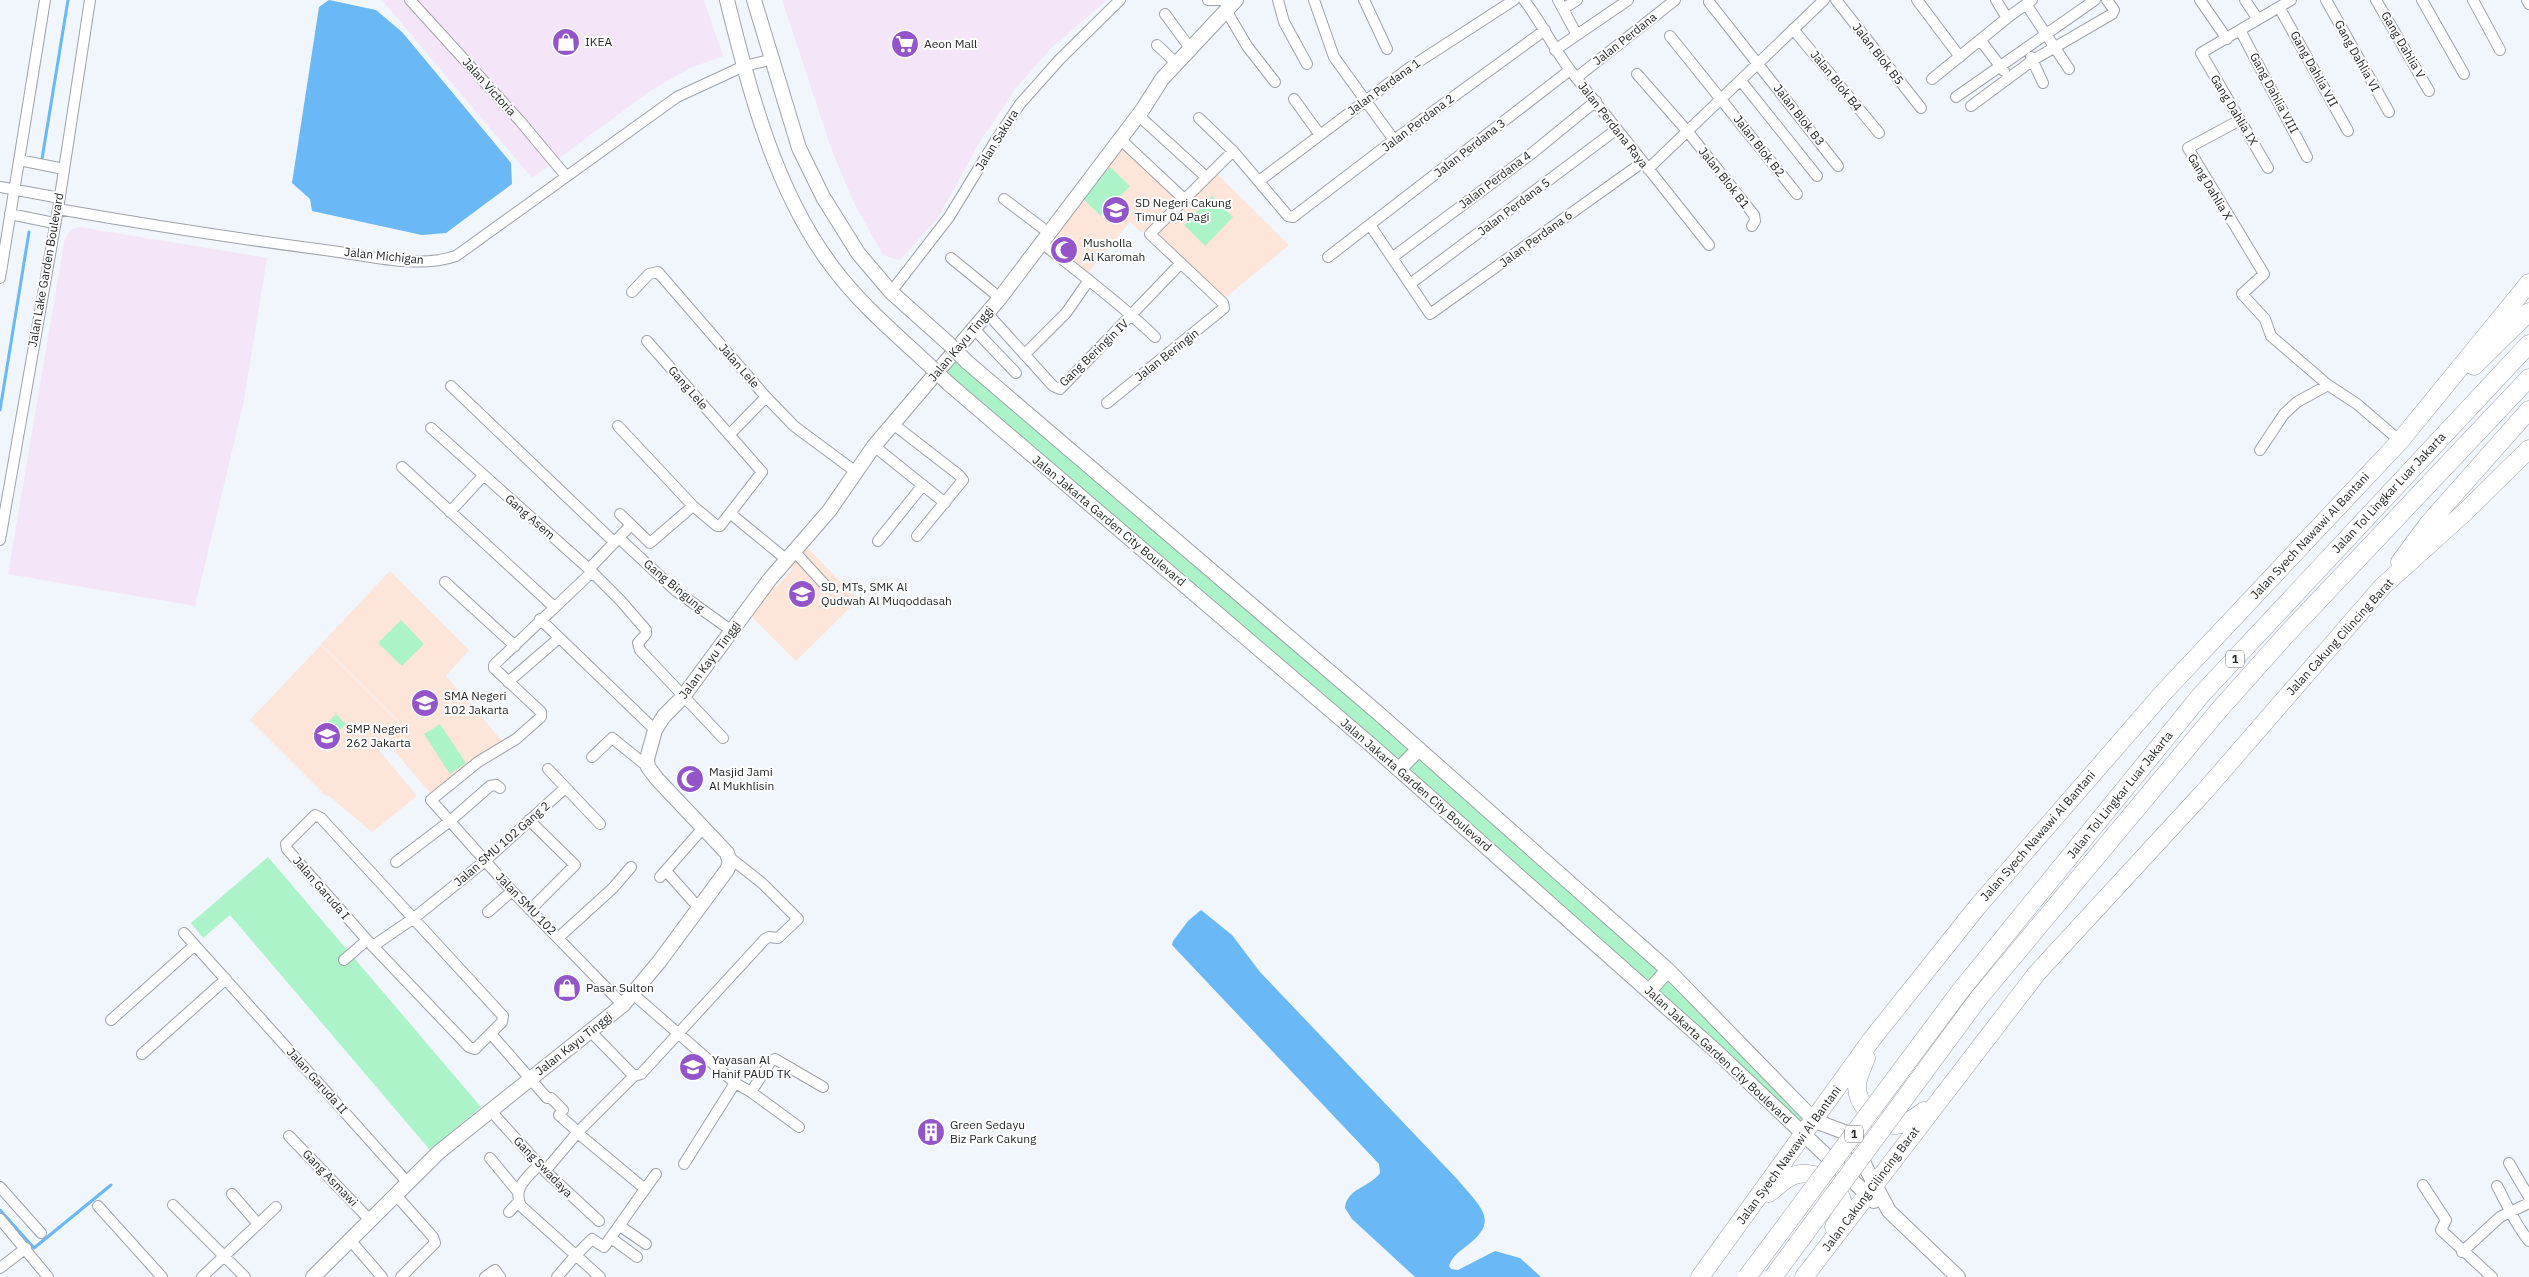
<svg xmlns="http://www.w3.org/2000/svg" width="2529" height="1277" font-family="'IBM Plex Sans',sans-serif">
<rect width="100%" height="100%" fill="#f1f5fc"/>
<path fill="#f4e5f8" d="M382 0H704L723 56 690 68 650 91 532 178Z
M782 0H1107L1050 49 1016 88 980 141 938 218 900 260 883 255 854 203 831 148Z
M79 227 267 258 243 405 195 606 8 574 65 238 71 230Z"/>
<path fill="#fde5da" d="M1118 141 1176 198 1142 233 1130 222 1082 280 1040 246Z
M1210 167 1289 245 1219 303 1145 235Z
M798 538 858 600 796 661 742 607 764 578 776 588 793 568 780 556Z
M390 571 469 650 446 676 502 741 431 794 386 741 401 724 321 644Z
M321 645 400 724 377 748 417 796 372 832 328 795 326 796 250 720Z"/>
<path fill="#acf3c9" d="M1110 167 1130 186 1101 216 1081 197Z
M1212 196 1233 217 1205 246 1184 225Z
M958 353 1668 970 1808 1113 1803 1135 1649 991 939 375Z
M401 620 424 644 402 666 378 643Z
M336 714 346 724 328 742 318 732Z
M440 724 466 763 450 774 424 734Z
M268 857 481 1107 430 1150 230 915 203 938 191 923Z"/>
<path fill="#6ab8f6" d="M329 0 376 10 402 32 511 163 512 184 446 233 422 235 312 211 310 199 292 183 319 7Z
M1201 910 1232 935 1260 972 1458 1180C1482 1209 1501 1221 1464 1248 1458 1252 1451 1259 1449 1266L1451 1269 1458 1270 1495 1251 1520 1258 1541 1277H1415L1352 1219 1345 1208C1347 1188 1369 1188 1380 1173L1379 1164 1172 945 1173 941 1188 921Z"/>
<g fill="none" stroke-linecap="round" stroke-linejoin="round">
<path stroke="#6ab8f6" stroke-width="3" d="M42 159 68 0
M0 410 29 232
M0 1210 34 1248 111 1185"/>
<g stroke="#9ea2a9" stroke-width="12">
<path id="street" d="M410 0 520 121 566 176
M1208 0H1223
M1278 0 1284 22 1307 64
M1314 0 1334 57 1394 140
M1364 0 1387 49
M1524 0C1541 22 1553 47 1570 70L1709 245
M1558 0 1576 33
M1836 0 1921 108
M1917 0 1960 57
M1996 0 2007 18 2032 0
M2200 0 2227 39
M2245 0 2257 18
M2326 0 2389 112
M2376 0 2429 91
M2422 0 2464 74
M2473 0 2500 50
M2527 0 2529 4
M1709 2 1838 166
M2026 4 2069 69
M2279 7 2348 131
M1563 9 1577 0
M1226 10 1247 46 1275 82
M1165 14 1190 48
M1793 29 1879 133
M2240 30 2307 157
M1670 36 1797 194
M1981 41 2004 71
M1157 45 1176 63
M1555 50 1628 0
M2031 57 2043 83
M1637 74 1688 132 1754 215 1755 221 1752 226
M1576 78 1675 0
M1932 79 2007 18
M1741 81 1817 176
M1956 97 2095 0
M1294 99 1320 135
M1971 106 2033 60 2112 14 2114 10 2107 0
M1138 115 1206 177
M1199 118 1233 151
M2240 120 2188 148 2264 274 2242 294 2265 319 2271 336 2328 385 2357 404 2400 441
M1119 138 1184 199
M19 160 64 169
M2268 168 2201 53 2291 0
M1648 169 1824 0
M1259 181 1409 68 1514 0
M0 187 60 198
M1004 199 1049 233
M58 209C149 225 240 239 332 251 371 256 417 269 456 256L677 97 744 66 774 59
M10 214 54 223
M1370 225 1430 314 1643 162
M1042 243C1080 274 1119 302 1155 337
M1328 257 1570 70
M1393 257 1531 154 1596 101
M951 258 1000 298
M0 278 45 0
M1410 284 1617 129
M632 292 649 274 658 272 766 397 794 426 856 472
M891 292 949 217 996 140 1020 104 1060 59 1120 0
M987 313 1053 386 1060 389 1181 263
M974 329 1016 373
M1025 354 1066 313 1089 280
M451 386 614 542
M1107 403 1224 308 1223 303 1150 234 1233 151 1288 216 1293 217 1394 140 1545 30
M893 424 959 475 963 480 917 536
M618 426 693 506
M431 428 589 569 621 601 646 630V634L638 643 640 650 723 738
M729 435 766 397
M874 446 945 503
M2260 450 2284 414 2297 402 2328 385
M402 467 553 606
M450 512 483 476
M620 514 650 543 693 506 717 526H720L762 472 647 341
M731 514 787 560
M619 538 676 591 732 631
M0 540 58 209 90 0
M878 541 923 485
M795 552 826 586
M589 569 631 525
M592 572 494 665V668L541 712V717L516 739 478 762 431 800 512 891 623 1005
M445 582 515 646
M540 619 655 730
M508 682 559 638
M592 757 612 738 648 767
M548 769 600 824
M315 815 321 818 503 1016 502 1022 475 1049 469 1047 367 940 287 849 286 844Z
M529 820 575 865 530 910
M396 862 450 821 490 786 496 785 500 788
M666 871 698 907
M660 877 703 828
M488 912 512 891
M184 933 408 1183
M558 938 613 888 631 867
M373 946 414 918 485 861 565 788
M344 960 367 940
M633 994 735 1083 751 1092 799 1127
M111 1020 195 945
M591 1032 634 1076
M491 1034 547 1098H551L563 1110 559 1115 578 1132
M142 1054 226 979
M751 1092 771 1061 775 1059 823 1087
M490 1110 545 1171 599 1221
M289 1136 370 1220
M490 1158 518 1192
M2509 1163 2529 1197
M684 1164 735 1083
M539 1165C527 1177 512 1189 521 1206L600 1277
M545 1171 578 1132 634 1076 641 1074 765 939 769 937 778 938 798 919 762 883 729 857
M2423 1185 2446 1220 2441 1230 2492 1277
M2497 1186C2508 1206 2514 1223 2529 1241
M0 1187 41 1233
M645 1189 656 1174
M232 1194 258 1224
M395 1194 433 1237 435 1243 401 1277
M173 1205 245 1277
M98 1206 162 1277
M509 1212 519 1201
M0 1219 48 1277
M620 1226 646 1244
M611 1238 637 1257
M350 1240 382 1277
M2462 1252 2500 1217 2529 1203
M575 1256 592 1239 604 1247 645 1189 579 1134
M0 1268 26 1248
M202 1277 276 1207
M485 1277 495 1270 500 1277
M557 1277 575 1256"/>
</g>
<g stroke="#9ea2a9" stroke-width="16">
<path id="secondary" d="M727 0C750 92 775 192 834 269 861 305 897 335 930 366
M754 0 799 148 823 197 858 253 891 292 948 343
M967 362 1377 712 1668 970 1815 1121 1847 1133 1855 1142 1866 1168 1889 1211
M949 384 1370 744 1717 1052 1874 1201
M1399 769 1419 749
M1649 991 1668 970
M1890 1212 1958 1277
M313 1277 439 1152 623 1005 659 962 727 870 730 863 727 853 657 779 648 767 647 759 655 730 664 716 682 698 770 579 829 511 874 446 1000 298 1143 109 1162 79 1236 0"/>
</g>
<g stroke="#9ea2a9" stroke-width="19">
<path id="highway" d="M2474 366 2529 312
M2400 562 2429 523 2529 410
M1961 990 2201 695 2529 344
M1978 999 2219 710 2285 636 2529 378
M1866 1058C1863 1066 1858 1076 1857 1084 1856 1104 1876 1126 1896 1125 1907 1124 1916 1117 1924 1111
M1769 1193C1777 1187 1785 1178 1795 1175 1814 1169 1841 1185 1843 1205 1843 1213 1838 1221 1834 1227
M1700 1277 1872 1039 1978 906 2163 693 2400 441 2529 283
M1804 1277 2037 973 2204 792 2383 586 2464 513 2529 449"/>
</g>
<use href="#street" stroke="#fff" stroke-width="10"/>
<use href="#secondary" stroke="#fff" stroke-width="14"/>
<use href="#highway" stroke="#fff" stroke-width="18"/>
<g stroke="#9ea2a9" stroke-width="16" stroke-linecap="butt">
<path id="secondary-bridge" d="M948 343 967 362
M930 366 949 384"/>
</g>
<g stroke="#9ea2a9" stroke-width="19" stroke-linecap="butt">
<path id="highway-bridge" d="M1747 1277 1961 990
M1773 1277 1978 999"/>
</g>
<use href="#secondary-bridge" stroke="#fff" stroke-width="14"/>
<use href="#highway-bridge" stroke="#fff" stroke-width="18"/>
</g>
<defs>
<g id="shop-disc" transform="scale(1.4375)"><circle r="9.5" fill="#9455cb" stroke="#fff"/><path d="M-5-2.5h2.3a2.7 3.5 0 0 1 5.4 0H5L5.5 6h-11ZM-1.5-2.5h3a1.5 2.3 0 0 0-3 0Z" fill="#fff"/></g>
<g id="supermarket-disc" transform="scale(1.4375)"><circle r="9.5" fill="#9455cb" stroke="#fff"/><path d="M-6-5.5h2.5l.6 2H6L4.5 2H-2.5L-4.4-4H-6ZM-1.5 3.2a1.3 1.3 0 1 0 .1 0ZM3 3.2a1.3 1.3 0 1 0 .1 0Z" fill="#fff"/></g>
<g id="school-disc" transform="scale(1.4375)"><circle r="9.5" fill="#9455cb" stroke="#fff"/><path d="M0-5L7-2L0 1L-7-2ZM-4 1L0 2.5L4 1V4Q0 6-4 4Z" fill="#fff"/></g>
<g id="mosque-disc" transform="scale(1.4375)"><circle r="9.5" fill="#9455cb" stroke="#fff"/><path d="M3.5-4.9A6 6 0 1 0 3.5 4.9A5 5 0 1 1 3.5-4.9Z" fill="#fff"/></g>
<g id="building-disc" transform="scale(1.4375)"><circle r="9.5" fill="#9455cb" stroke="#fff"/><path d="M-4-6H4V6H1V3H-1V6H-4ZM-2.5-4.3h1.7v1.8h-1.7ZM.8-4.3h1.7v1.8H.8ZM-2.5-1h1.7V.8h-1.7ZM.8-1h1.7V.8H.8Z" fill="#fff"/></g>
</defs>
<g fill-rule="evenodd">
<use href="#shop-disc" x="566" y="42"/>
<use href="#supermarket-disc" x="905" y="44"/>
<use href="#school-disc" x="1116" y="210"/>
<use href="#mosque-disc" x="1064" y="250"/>
<use href="#school-disc" x="802" y="594"/>
<use href="#school-disc" x="425" y="703"/>
<use href="#school-disc" x="327" y="736"/>
<use href="#mosque-disc" x="690" y="779"/>
<use href="#shop-disc" x="567" y="988"/>
<use href="#school-disc" x="693" y="1067"/>
<use href="#building-disc" x="931" y="1132"/>
</g>
<g text-anchor="middle" stroke-width="4" stroke-linejoin="round" paint-order="stroke">
<g fill="#fff" stroke="#666869" stroke-width="1">
<rect x="2226" y="650.5" width="18" height="17" rx="4"/>
<rect x="1845" y="1125.5" width="18" height="17" rx="4"/>
</g>
<g font-size="11" font-weight="bold" fill="#252729">
<text x="2235" y="663">1</text>
<text x="1854" y="1138">1</text>
</g>
<g font-size="12" fill="#252729" stroke="#fff">
<text transform="translate(1625 39) rotate(-38)" y="4">Jalan Perdana</text>
<text transform="translate(2403 45) rotate(60)" y="4">Gang Dahlia V</text>
<text transform="translate(1878 54) rotate(52)" y="4">Jalan Blok B5</text>
<text transform="translate(2357 56) rotate(61)" y="4">Gang Dahlia VI</text>
<text transform="translate(2314 69) rotate(61)" y="4">Gang Dahlia VII</text>
<text transform="translate(1836 81) rotate(51)" y="4">Jalan Blok B4</text>
<text transform="translate(489 87) rotate(48)" y="4">Jalan Victoria</text>
<text transform="translate(1384 87) rotate(-36)" y="4">Jalan Perdana 1</text>
<text transform="translate(2274 93) rotate(62)" y="4">Gang Dahlia VIII</text>
<text transform="translate(2234 110) rotate(59)" y="4">Gang Dahlia IX</text>
<text transform="translate(1799 115) rotate(52)" y="4">Jalan Blok B3</text>
<text transform="translate(1418 123) rotate(-37)" y="4">Jalan Perdana 2</text>
<text transform="translate(1613 125) rotate(52)" y="4">Jalan Perdana Raya</text>
<text transform="translate(997 140) rotate(-58)" y="4">Jalan Sakura</text>
<text transform="translate(1759 146) rotate(52)" y="4">Jalan Blok B2</text>
<text transform="translate(1470 148) rotate(-38)" y="4">Jalan Perdana 3</text>
<text transform="translate(1724 178) rotate(52)" y="4">Jalan Blok B1</text>
<text transform="translate(1495 180) rotate(-37)" y="4">Jalan Perdana 4</text>
<text transform="translate(2210 187) rotate(59)" y="4">Gang Dahlia X</text>
<text transform="translate(1514 207) rotate(-37)" y="4">Jalan Perdana 5</text>
<text transform="translate(1536 239) rotate(-36)" y="4">Jalan Perdana 6</text>
<text transform="translate(384 256) rotate(6)" y="4">Jalan Michigan</text>
<text transform="translate(46 270) rotate(-80)" y="4">Jalan Lake Garden Boulevard</text>
<text transform="translate(961 344) rotate(-50)" y="4">Jalan Kayu Tinggi</text>
<text transform="translate(1094 353) rotate(-44)" y="4">Gang Beringin IV</text>
<text transform="translate(1167 355) rotate(-38)" y="4">Jalan Beringin</text>
<text transform="translate(739 366) rotate(49)" y="4">Jalan Lele</text>
<text transform="translate(688 388) rotate(49)" y="4">Gang Lele</text>
<text transform="translate(2389 493) rotate(-47)" y="4">Jalan Tol Lingkar Luar Jakarta</text>
<text transform="translate(530 517) rotate(41)" y="4">Gang Asem</text>
<text transform="translate(1109 521) rotate(40)" y="4">Jalan Jakarta Garden City Boulevard</text>
<text transform="translate(2310 536) rotate(-47)" y="4">Jalan Syech Nawawi Al Bantani</text>
<text transform="translate(674 586) rotate(40)" y="4">Gang Bingung</text>
<text transform="translate(2340 637) rotate(-48)" y="4">Jalan Cakung Cilincing Barat</text>
<text transform="translate(710 660) rotate(-53)" y="4">Jalan Kayu Tinggi</text>
<text transform="translate(1416 785) rotate(41)" y="4">Jalan Jakarta Garden City Boulevard</text>
<text transform="translate(2120 795) rotate(-51)" y="4">Jalan Tol Lingkar Luar Jakarta</text>
<text transform="translate(2038 836) rotate(-49)" y="4">Jalan Syech Nawawi Al Bantani</text>
<text transform="translate(502 844) rotate(-41)" y="4">Jalan SMU 102 Gang 2</text>
<text transform="translate(321 888) rotate(49)" y="4">Jalan Garuda I</text>
<text transform="translate(526 904) rotate(46)" y="4">Jalan SMU 102</text>
<text transform="translate(574 1044) rotate(-38)" y="4">Jalan Kayu Tinggi</text>
<text transform="translate(1718 1055) rotate(43)" y="4">Jalan Jakarta Garden City Boulevard</text>
<text transform="translate(317 1081) rotate(48)" y="4">Jalan Garuda II</text>
<text transform="translate(1789 1155) rotate(-54)" y="4">Jalan Syech Nawawi Al Bantani</text>
<text transform="translate(543 1167) rotate(46)" y="4">Gang Swadaya</text>
<text transform="translate(330 1178) rotate(46)" y="4">Gang Asmawi</text>
<text transform="translate(1871 1189) rotate(-53)" y="4">Jalan Cakung Cilincing Barat</text>
</g>
<g font-size="12" fill="#252729" stroke="#fff" text-anchor="start">
<text x="585" y="46">IKEA</text>
<text x="924" y="48">Aeon Mall</text>
<text x="1135" y="207">SD Negeri Cakung<tspan x="1135" dy="14">Timur 04 Pagi</tspan></text>
<text x="1083" y="247">Musholla<tspan x="1083" dy="14">Al Karomah</tspan></text>
<text x="821" y="591">SD, MTs, SMK Al<tspan x="821" dy="14">Qudwah Al Muqoddasah</tspan></text>
<text x="444" y="700">SMA Negeri<tspan x="444" dy="14">102 Jakarta</tspan></text>
<text x="346" y="733">SMP Negeri<tspan x="346" dy="14">262 Jakarta</tspan></text>
<text x="709" y="776">Masjid Jami<tspan x="709" dy="14">Al Mukhlisin</tspan></text>
<text x="586" y="992">Pasar Sulton</text>
<text x="712" y="1064">Yayasan Al<tspan x="712" dy="14">Hanif PAUD TK</tspan></text>
<text x="950" y="1129">Green Sedayu<tspan x="950" dy="14">Biz Park Cakung</tspan></text>
</g>
</g>
</svg>
